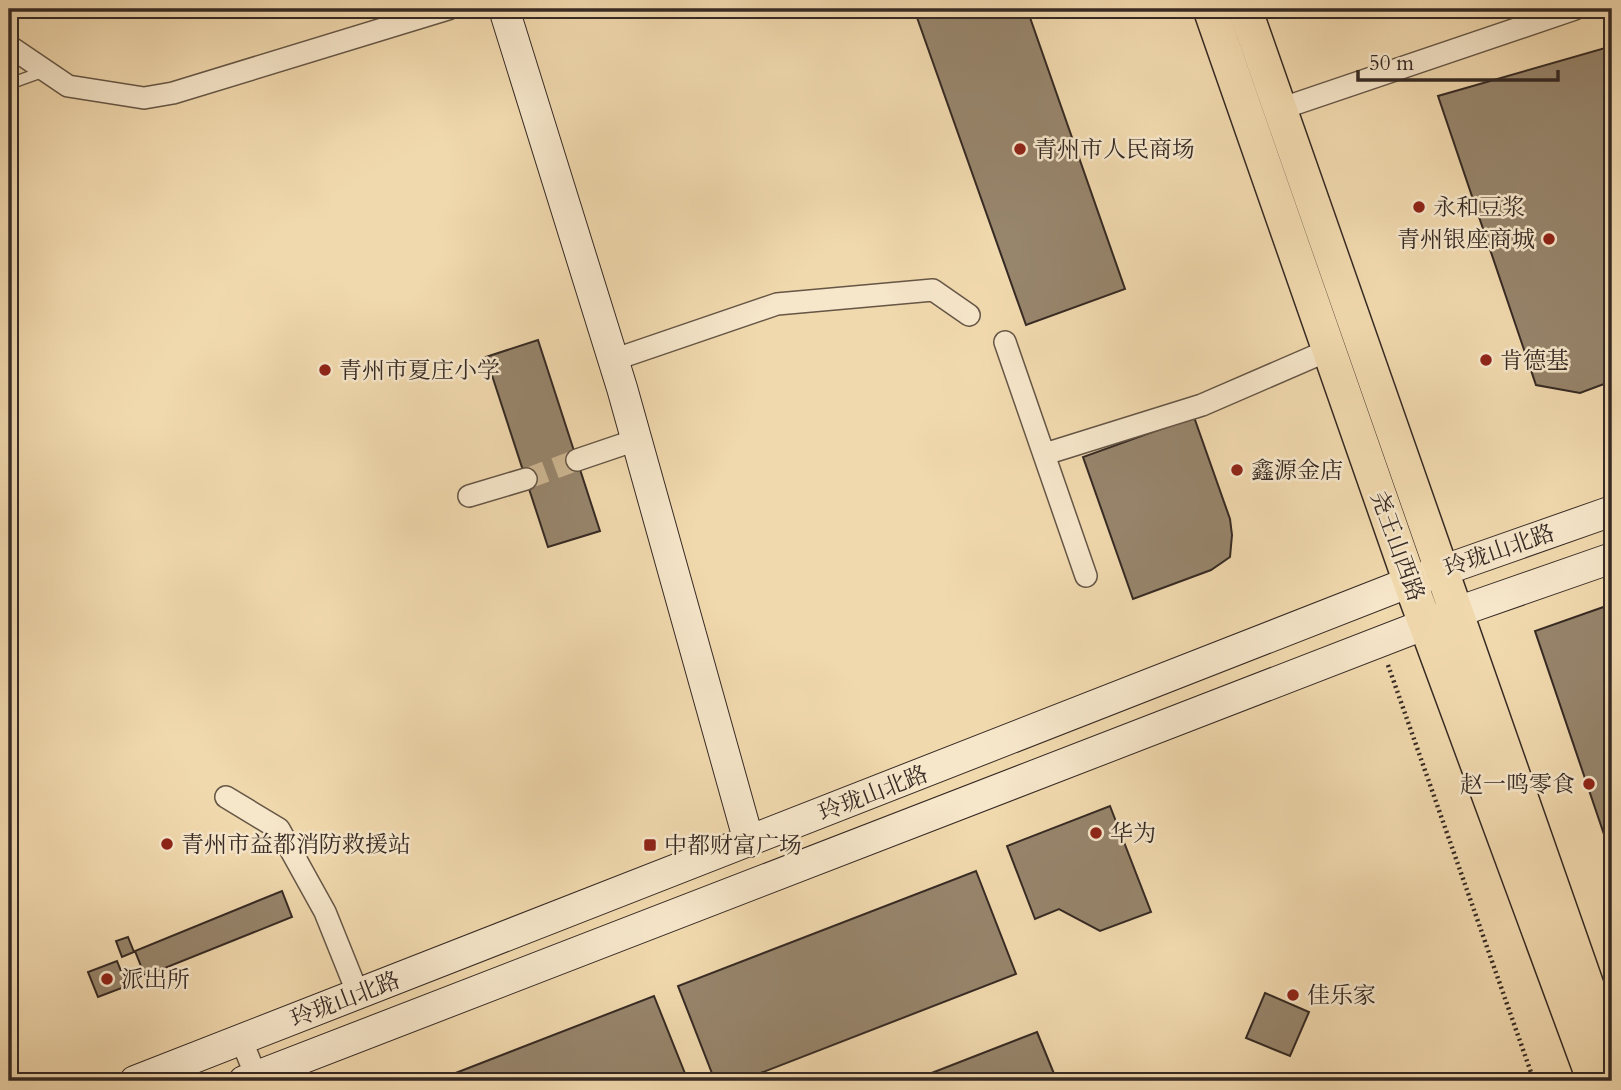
<svg xmlns="http://www.w3.org/2000/svg" width="1621" height="1090" font-family="Cardo,'Noto Serif SC',serif">
<rect width="100%" height="100%" fill="#f1d9ae"/>
<filter id="stains"><feTurbulence type="fractalNoise" baseFrequency=".00286" numOctaves="4"/><feColorMatrix values="0 0 0 0 .2 0 0 0 0 .09 0 0 0 0 .02 0 0 0 .5 -.17"/></filter>
<radialGradient id="worn" r=".72"><stop offset=".6" stop-color="#630" stop-opacity="0"/><stop offset="1" stop-color="#630" stop-opacity=".3"/></radialGradient>
<path fill="#97856c" stroke="#362a24" stroke-width="2" d="M914 9H1027L1125 289 1026 325Z
M1612 46V381L1580 393 1536 385 1438 96Z
M538 340 600 531 548 547 486 357Z
M1194 417 1230 519 1232 535 1230 557 1211 570 1133 599 1083 457Z
M1612 604V858L1535 631Z
M1110 806 1151 912 1100 931 1059 909 1035 919 1007 846Z
M976 871 1016 974 740 1081H715L678 986Z
M282 891 292 917 145 976 135 951Z
M128 937 134 952 122 957 116 941Z
M117 961 127 986 98 997 88 972Z
M1265 993 1309 1012 1290 1056 1246 1038Z
M654 996 688 1081H435Z
M1037 1032 1057 1081H911Z"/>
<g fill="none" stroke-linecap="round" stroke-linejoin="round">
<path stroke="#ccb692" stroke-width="21" stroke-dasharray="21 10" stroke-linecap="butt" d="M526 479 577 460"/>
<g stroke="#655646" stroke-width="13">
<path id="lane" d="M9 84 45 71"/>
</g>
<g stroke="#655646" stroke-width="24">
<path id="street" d="M9 46 68 86 144 98 173 93 448 9
M1280 109 1575 9
M1005 342 1086 576
M613 360 777 304 933 290 969 315
M1045 454 1202 405 1329 350
M577 460 636 440
M469 496 526 479
M226 797 279 829 325 912 358 994
M241 1039 258 1081"/>
</g>
<g stroke="#362a24" stroke-width="32">
<path id="secondary" d="M504 9 622 388 749 842
M135 1081 1410 582 1612 511
M244 1081 1457 612 1612 558"/>
</g>
<g stroke="#362a24" stroke-width="36">
<path id="primary" d="M1210 9 1410 582 1594 1081
M1245 9 1612 1057"/>
</g>
<path stroke="#362a24" stroke-width="4.5" stroke-dasharray="2 3.5" stroke-linecap="butt" d="M1388 665 1534 1081"/>
<use href="#lane" stroke="#f6e6ca" stroke-width="10"/>
<use href="#street" stroke="#f6e6ca" stroke-width="21"/>
<use href="#secondary" stroke="#f6e6ca" stroke-width="30"/>
<use href="#primary" stroke="#f1d9ae" stroke-width="33"/>
</g>
<g fill="#8f2418" stroke="#f6e6ca" stroke-width="2.5">
<circle cx="1020" cy="149" r="7"/>
<circle cx="1419" cy="207" r="7"/>
<circle cx="1549" cy="239" r="7"/>
<circle cx="1486" cy="360" r="7"/>
<circle cx="325" cy="370" r="7"/>
<circle cx="1237" cy="470" r="7"/>
<circle cx="1589" cy="784" r="7"/>
<circle cx="1096" cy="833" r="7"/>
<circle cx="167" cy="844" r="7"/>
<rect x="643" y="838" width="14" height="14" rx="3.5"/>
<circle cx="107" cy="979" r="7"/>
<circle cx="1293" cy="995" r="7"/>
</g>
<g text-anchor="middle" stroke-width="5" stroke-linejoin="round" paint-order="stroke">
<g font-size="23" fill="#362a24" stroke="#f6e6ca" text-anchor="start">
<text x="1034" y="157">青州市人民商场</text>
<text x="1433" y="215">永和豆浆</text>
<text x="1535" y="247" text-anchor="end">青州银座商城</text>
<text x="1500" y="368">肯德基</text>
<text x="339" y="378">青州市夏庄小学</text>
<text x="1251" y="478">鑫源金店</text>
<text x="1575" y="792" text-anchor="end">赵一鸣零食</text>
<text x="1110" y="841">华为</text>
<text x="181" y="852">青州市益都消防救援站</text>
<text x="664" y="853">中都财富广场</text>
<text x="121" y="987">派出所</text>
<text x="1307" y="1003">佳乐家</text>
</g>
<g font-size="23" fill="#362a24" stroke="#f6e6ca">
<text transform="translate(1398 546) rotate(70)" y="8">尧王山西路</text>
<text transform="translate(1499 550) rotate(-19)" y="8">玲珑山北路</text>
<text transform="translate(873 793) rotate(-21)" y="8">玲珑山北路</text>
<text transform="translate(345 999) rotate(-21)" y="8">玲珑山北路</text>
</g>
</g>
<rect width="1621" height="1090" fill="none" stroke="#f1d9ae" stroke-width="35"/>
<rect x="10" y="10" width="1600" height="1069" fill="none" stroke="#362a24" stroke-width="3.5"/>
<rect x="18" y="18" width="1586" height="1055" fill="none" stroke="#362a24" stroke-width="2"/>
<path d="M1358 70v10h200v-10" fill="none" stroke="#362a24" stroke-width="3.5"/>
<text x="1369" y="70" font-size="21" fill="#362a24" stroke="#f6e6ca" stroke-width="5" paint-order="stroke">50 m</text>
<rect width="100%" height="100%" filter="url(#stains)"/>
<rect width="100%" height="100%" fill="url(#worn)"/>
</svg>
